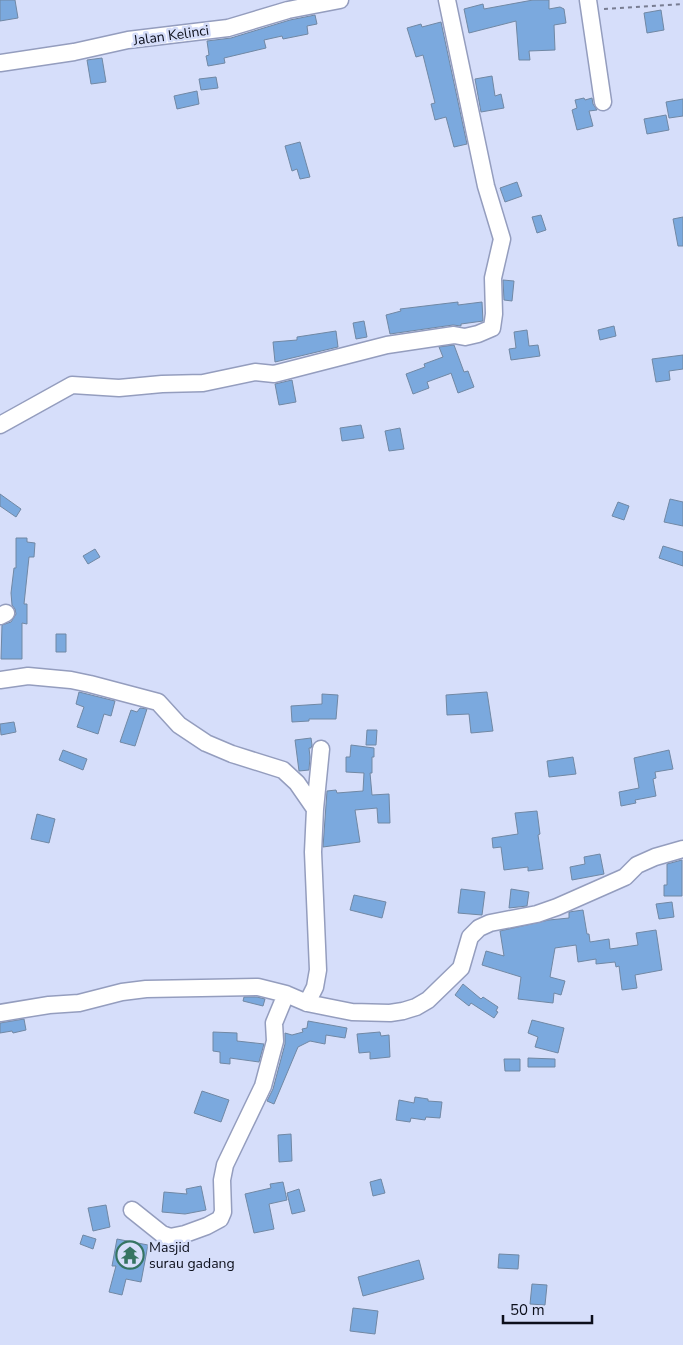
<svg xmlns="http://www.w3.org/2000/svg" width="683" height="1345" font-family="'Nunito Sans',sans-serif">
<rect width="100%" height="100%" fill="#d6defa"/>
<path fill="#7ba9de" stroke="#7188a4" d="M0 0H15L18 18 0 21Z
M533 0H549V9L560 7 564 9 566 23 554 25 555 50 529 51 530 60H519L516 21 469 33 464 9 483 4 484 9Z
M661 10 664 30 647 33 644 13Z
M315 15 317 24 307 26 308 34 283 39 282 36 264 40 266 48 224 58 225 63 208 66 206 56 209 55 207 41 231 38 290 20Z
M441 22 467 144 454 147 446 117 435 120 431 104 435 103 423 55 416 57 407 28 421 24 422 27Z
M102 58 106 82 91 84 87 60Z
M492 76 495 96 501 94 504 108 481 112 475 79Z
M216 77 218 88 201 90 199 79Z
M197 91 199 104 177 109 174 96Z
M584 98 585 100 592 98 593 104 597 110 589 111 593 126 577 130 572 110 577 108 575 100Z
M683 99V116L669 118 666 102Z
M666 115 669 130 647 134 644 119Z
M300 142 310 177 300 179 297 169 292 171 285 146Z
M517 182 522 196 505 202 500 188Z
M541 215 546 230 537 233 532 217Z
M683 217V246H678L673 219Z
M503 280 514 281 512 301 504 300Z
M458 302V305L482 302 483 321 461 324V326L453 325 390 334 386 315 401 311 400 309Z
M364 321 367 337 356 339 353 323Z
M614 326 616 336 600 340 598 330Z
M527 330 529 346 538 345 540 356 511 360 509 349 516 348 514 332Z
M336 331 338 347 275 362 273 342 297 340V337Z
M454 345 464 372 468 371 474 387 458 393 451 373 449 374 427 382 429 388 413 394 406 374 425 367 424 364 443 357 439 347Z
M683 355V369L669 371 670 380 656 382 652 359Z
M292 380 296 402 279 405 275 384Z
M361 425 364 438 342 441 340 428Z
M400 428 404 449 389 451 385 431Z
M0 494 21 509 16 517 0 506Z
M670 499 683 502V526L664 522Z
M618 502 629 506 624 520 612 516Z
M16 538H27V542L35 543 34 557H29L24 604H27V624L22 623V659H1L2 625 11 622 16 614 15 609 12 605 11 593 14 568H16Z
M663 546 683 552V566L659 558Z
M95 549 100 557 88 564 83 556Z
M56 634H66V652H56Z
M79 692 115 701 111 716 104 714 98 734 77 727 84 707 76 704Z
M487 692 493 731 471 733 469 714 447 715 446 695Z
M322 694 338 695 336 719H309V721L292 722 291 706 322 704Z
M140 708 147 709 135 746 120 742 131 710 137 712Z
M14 722 16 732 1 735 0 724Z
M367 730H377L376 745H366Z
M311 738 312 745 311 748H309L310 757 309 770 299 771 295 740Z
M351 745 374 748V757H372V773H370L372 795 389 794 390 823H378L377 808 355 810 360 842 323 847 327 791 336 790 337 793 363 791 364 773 346 772V757H350Z
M63 750 87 759 83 770 59 760Z
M669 750 673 769 655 772 656 778 653 779 656 796 635 800 636 803 621 806 619 792 639 788 634 758Z
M573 757 576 774 549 777 547 761Z
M537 811 540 834 538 835 543 869 528 871V867L504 870 501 847 493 848 492 838 518 834 515 813Z
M37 814 55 819 49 843 31 839Z
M600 854 604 874 572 880 570 867 585 864 584 857Z
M682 860V896H664V885H667V864Z
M461 889 485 892 482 915 458 913Z
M511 889 529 892 527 906 509 908Z
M354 895 386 902 382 918 350 910Z
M672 902 674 917 659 919 656 904Z
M583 910 587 934H589L590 942 609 939 610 949 638 945 636 933 656 930 662 970 635 975 637 988 622 990 619 966 616 967 615 962 596 964V959L578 962 576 945 555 948 550 977 565 981 561 995 554 993 553 1003 518 999 521 977 482 965 486 951 504 956 500 931 549 920 569 918V912Z
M463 984 481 999 483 997 498 1007 496 1011 498 1012 494 1018 471 1003 469 1006 455 995Z
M244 997H257L265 999 263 1006 243 1001Z
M24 1019 26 1030 13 1033 12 1031 0 1033V1023Z
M532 1020 564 1028 558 1053 535 1047 538 1037 528 1033Z
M308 1021 347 1028 345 1038 326 1035 325 1044 310 1041 298 1047 274 1104 267 1101 273 1089 285 1044V1033L292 1035 303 1032 302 1029 307 1028Z
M213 1032 237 1033V1041L264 1044 259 1062 230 1058V1064L220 1063V1052L213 1051Z
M380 1032 381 1036 389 1035 390 1057 370 1059V1052L359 1053 357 1034Z
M528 1058 555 1059V1067H528Z
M504 1059H520V1071H505Z
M202 1091 229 1100 221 1122 194 1113Z
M415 1097 428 1099V1101L442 1102 440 1118 426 1117 425 1120 411 1118 410 1122 396 1120 399 1100 414 1103Z
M291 1134 292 1161 279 1162 278 1135Z
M381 1179 385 1193 373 1196 370 1182Z
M283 1182 287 1200 269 1204 274 1229 254 1233 245 1194 271 1188 270 1184Z
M201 1186 206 1210 185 1214 162 1212 164 1192 187 1194 186 1189Z
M299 1189 305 1211 292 1214 287 1193Z
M106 1205 110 1227 93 1231 88 1208Z
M83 1235 96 1239 93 1249 80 1244Z
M117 1239 148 1245 141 1282 126 1279 122 1295 109 1292 116 1266H112Z
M499 1254 519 1255 518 1269 498 1268Z
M419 1260 424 1279 363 1296 358 1277Z
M532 1284 547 1285 545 1305 530 1304Z
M353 1308 378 1311 375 1334 350 1331Z"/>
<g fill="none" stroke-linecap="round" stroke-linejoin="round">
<g stroke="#949dbe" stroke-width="19">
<path id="minor" d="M588 0 603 102
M0 63 74 52 128 40 228 28 288 10 340 0
M0 425 72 385 119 388 162 384 203 383 255 372 274 374 387 345 454 335 465 337 478 334 492 328 494 314 493 278 502 239 486 186 447 0
M0 616 6 613
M0 680 28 676 71 680 90 684 158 702 179 725 206 743 232 754 283 770 297 783 315 809
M307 1003 315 987 318 970 313 852 315 809 321 749
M0 1013 49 1005 79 1003 122 992 146 989 258 987 286 994 307 1003 352 1012 390 1013 403 1011 416 1007 428 1000 461 968 470 937 479 928 490 923 537 914 557 907 625 877 637 865 655 857 683 849
M132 1210 162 1234 170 1237 185 1234 207 1226 220 1219 223 1212 222 1180 225 1165 263 1086 275 1041 274 1023 286 994"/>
</g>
<path stroke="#787d92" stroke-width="2" stroke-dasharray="4 4" stroke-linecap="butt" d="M604 9 683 4"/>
<use href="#minor" stroke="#fff" stroke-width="16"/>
</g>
<defs>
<g id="temple-ring" transform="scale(1.4375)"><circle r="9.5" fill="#d6defa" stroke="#357462" stroke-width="1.5"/><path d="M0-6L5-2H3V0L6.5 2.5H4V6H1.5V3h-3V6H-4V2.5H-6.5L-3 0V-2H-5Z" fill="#357462"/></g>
</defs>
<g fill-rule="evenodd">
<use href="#temple-ring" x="130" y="1255"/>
</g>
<g text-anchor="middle" stroke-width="5" stroke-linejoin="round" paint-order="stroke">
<g font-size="14" fill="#0c0f1b" stroke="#d6defa">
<text transform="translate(171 35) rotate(-8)" y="5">Jalan Kelinci</text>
</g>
<g font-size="14" fill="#0c0f1b" stroke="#d6defa" text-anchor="start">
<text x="149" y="1252">Masjid<tspan x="149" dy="16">surau gadang</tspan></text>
</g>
</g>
<path d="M503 1315v8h89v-8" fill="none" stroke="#0c0f1b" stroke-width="2.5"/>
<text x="510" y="1315" font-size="15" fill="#0c0f1b" stroke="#d6defa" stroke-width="4" paint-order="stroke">50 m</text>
</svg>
